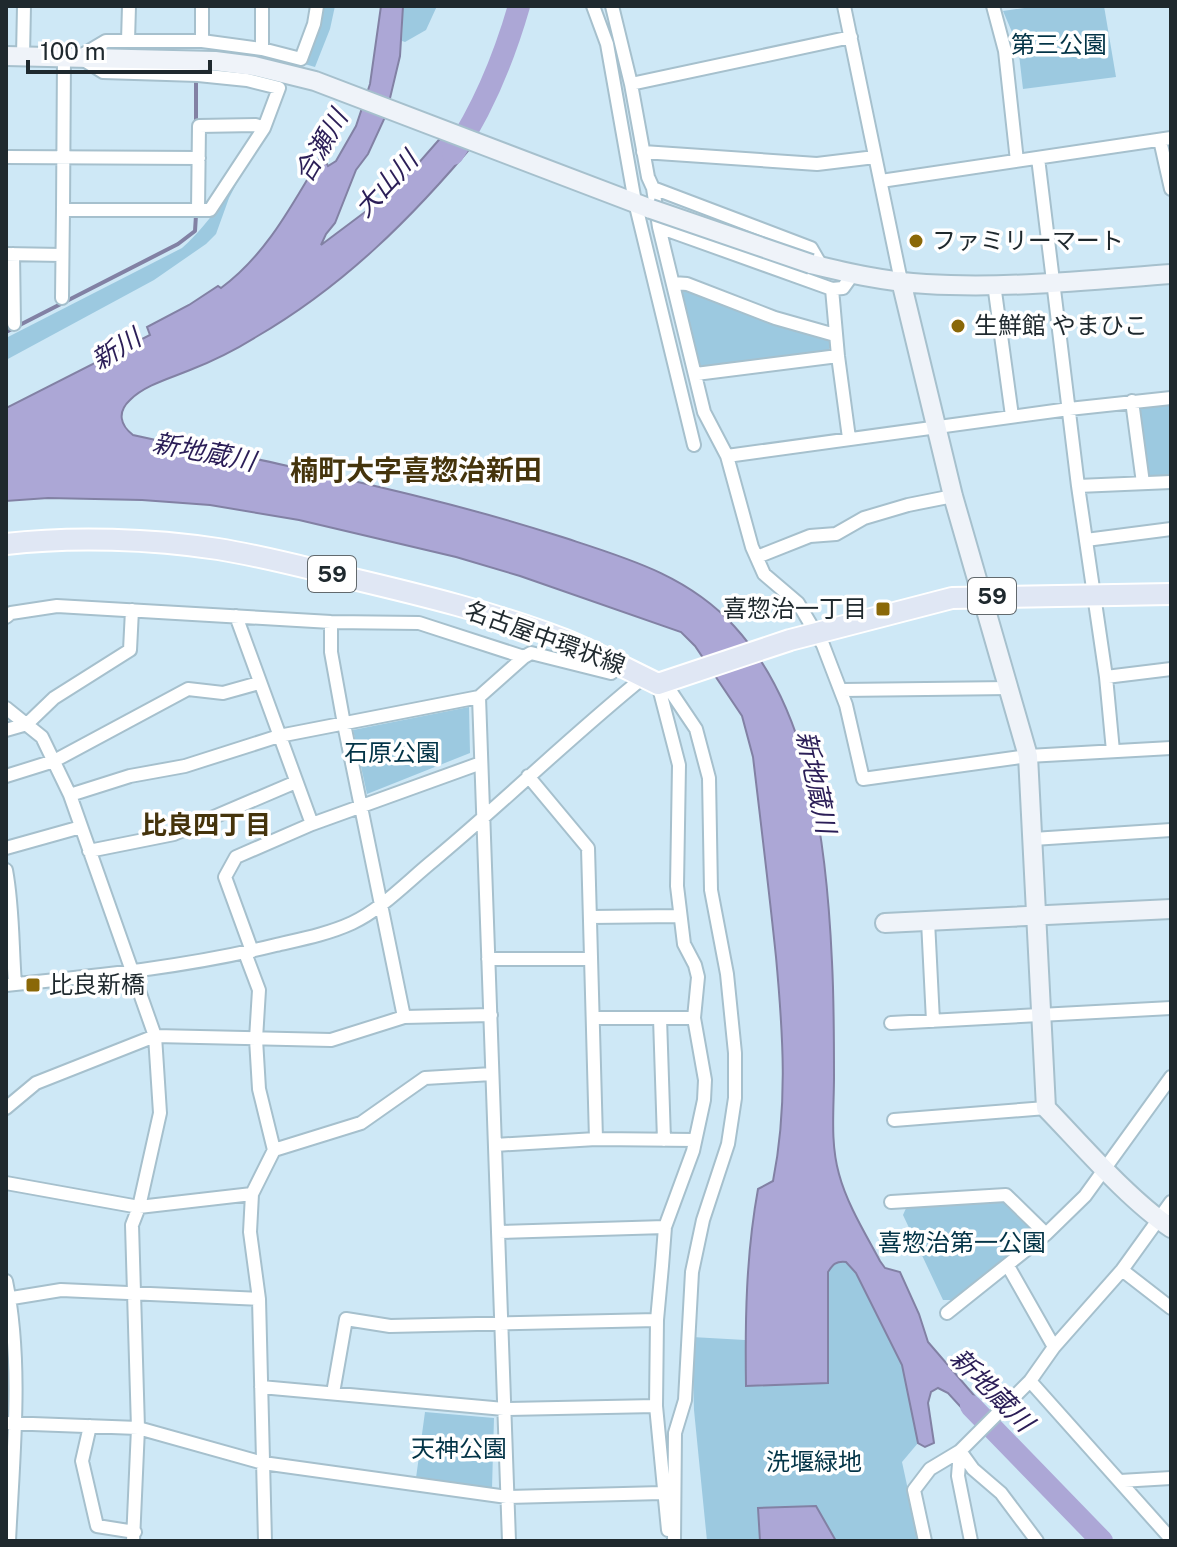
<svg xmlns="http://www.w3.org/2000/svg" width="1177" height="1547" font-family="'Public Sans','Noto Sans JP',sans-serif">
<rect width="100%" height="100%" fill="#cee8f6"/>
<path fill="#9cc9e0" d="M322 6H335L330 29 315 67 301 63Z
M403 6H437L426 30 405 42 402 41Z
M1038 6H1104L1116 77 1023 89 1018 46 1003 11Z
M256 146 229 198 216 234 206 244 154 280 6 360V338L182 248C214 220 234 182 256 146Z
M685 287 829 338 831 345 828 352 700 367 697 364 679 292Z
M1171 404V476L1150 477 1145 474 1137 409 1140 405Z
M469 707 470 753 367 794 353 730Z
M1001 1200 1008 1203 1035 1230 1034 1236 955 1300H943L903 1215 907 1206Z
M838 1261 846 1262 856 1273 902 1365 918 1443 902 1462 919 1541H707L694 1410 692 1337 745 1340 746 1386 827 1383 828 1272 832 1264Z
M425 1412 494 1418 492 1488 416 1478Z"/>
<path fill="#aca7d6" stroke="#8281a4" stroke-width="2" d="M381 6H403L400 56 386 115 368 154 356 170 335 223 326 234 321 245 381 200 416 166 451 126 478 139C413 217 344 286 256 337 235 350 213 361 190 370 171 378 145 385 130 400 117 412 120 425 133 435L220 454 248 457C353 481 457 503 559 536 623 557 687 574 734 626 813 712 827 851 832 962 834 1000 834 1039 834 1077 834 1109 830 1142 839 1174 847 1204 865 1233 880 1261L885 1268 900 1272 919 1314 928 1342 991 1415 980 1428 948 1393 938 1388 931 1392 928 1403 934 1443 925 1447 918 1443 902 1365 856 1273 846 1262C836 1261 833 1264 828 1272V1383L746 1386C745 1320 746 1255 758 1189L773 1181C788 1106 783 1033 776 957 769 890 761 824 753 757L742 716 695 646 681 632 520 576 456 557 299 520 210 505 142 500 48 498 6 501V408L150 335 147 327 189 305 218 286 221 288C266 255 292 205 320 158H324L328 166 336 161 356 126 370 84Z
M816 1506 836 1541H760L758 1508Z"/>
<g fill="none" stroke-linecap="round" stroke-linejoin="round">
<path stroke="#8281a4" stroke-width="4" d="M196 122V80
M6 332 178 244 195 231 196 215"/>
<path stroke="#aca7d6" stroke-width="22" d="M453 154C483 109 504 58 519 6
M971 1406 1102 1541"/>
<g stroke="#a6c0cd" stroke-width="16">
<path id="street" d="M593 6 607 44 635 202 694 445
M612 6 631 84 648 177 653 188 659 227 704 412 727 456 752 547 764 574 798 603 823 645 846 705 863 779 1028 756 1171 748
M844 6 901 281
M993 6 1005 51 1017 161
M128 41 129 6
M202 41V6
M262 49V6
M23 56 24 6
M631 84 851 37
M1160 140 1171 189
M643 152 817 164 875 157
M6 157 199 158
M1038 158 1078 486 1106 677 1113 751
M881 181 1171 138
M653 188 811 248 822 267
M63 210 64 57
M198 210H210L264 128 279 88 247 80 198 75 103 72 79 57 106 41H202L262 49 301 59 314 24 317 6
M659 227 832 289 843 288 853 274
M6 254 62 255
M13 254 14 324
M673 283 687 284 775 318 835 335
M994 284 1012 416
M832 289 838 356 849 438
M62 298 63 210H198L199 126 256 125 264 128
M696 374 838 356
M1132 401 1143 483
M727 456 1069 409 1171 398
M1078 486 1171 482
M1086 540 1171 529
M757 557 810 536 836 534 864 518 908 505 953 496
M236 616 312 824
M6 617 11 613 57 606 331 622 419 623 524 657 479 697 279 736 185 766 130 776 70 795
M331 622V652L344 724 404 1017
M524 657 531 653 611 673 622 664
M1106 677 1171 669
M665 683 696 729 709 778 711 890 727 974 735 1053V1098L728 1144 703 1220 692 1272 685 1400 675 1433 674 1541
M658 684 679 765 677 886 684 944 695 965 698 977 694 1018 705 1080 704 1100 693 1151 665 1227 662 1266 657 1320 656 1406 668 1530
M842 690 1010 688
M479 697 509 1541
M6 708 42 737 70 795 155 1036 160 1113 139 1207 132 1225 138 1428 133 1541
M6 730 27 724 54 698 130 650 132 610
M6 776 54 761 188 689 223 693 259 683
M528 776 588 848 596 1139
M1033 839 1171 830
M6 848 81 827
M89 851 174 834 296 782
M6 870C13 907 12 945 15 984
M590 917 680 916
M928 921 933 1021
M252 951 225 877 236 857 312 824 481 763
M245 953 259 990 256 1039 259 1089 274 1150
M488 959H591
M6 985C97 976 187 967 276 945 302 939 328 934 352 923 382 909 408 881 434 860 505 801 572 735 644 677
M593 1018H694
M660 1018 664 1140
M891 1023 1171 1008
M6 1108 36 1083 155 1036 331 1040 404 1017 491 1015
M894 1120 1046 1108
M495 1145 596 1139 695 1140
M6 1183 139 1207 252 1194
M891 1202 1006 1195 1046 1234
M498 1232 665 1227
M1008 1266 1054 1347
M1122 1270 1171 1308
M6 1281C23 1363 13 1457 9 1541
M6 1299 61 1290 259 1299
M947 1313 1046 1234 1085 1196 1171 1077
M1030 1381 1171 1539
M261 1387 504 1409 656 1406
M333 1393 346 1319 390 1326 657 1320
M6 1423 138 1428 263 1463 507 1497 662 1493
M90 1426 82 1461 97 1526 135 1532
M960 1451 973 1469 1001 1493 1037 1541
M960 1451 958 1476 971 1541
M1120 1481 1171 1478
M265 1541 259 1299 250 1232 252 1194 274 1150 361 1123 425 1078 492 1074
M925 1541 914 1490 930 1469 960 1451 1030 1381 1054 1347 1122 1270 1171 1202"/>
</g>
<g stroke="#a6c0cd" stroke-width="22">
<path id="secondary" d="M6 56 215 61 254 66 315 81 651 209
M811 264C848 273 887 282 926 284 1007 289 1090 280 1171 274
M901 281 953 496 1028 756 1046 1108C1082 1145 1128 1199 1171 1228
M885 923 1171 909"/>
</g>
<g stroke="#fff" stroke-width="24">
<path id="primary" d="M6 544C73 536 152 539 218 549 262 556 306 568 349 578 421 595 495 613 565 640 597 653 627 669 658 684L790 640 952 598 1171 594"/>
</g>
<use href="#street" stroke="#fff" stroke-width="12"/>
<use href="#secondary" stroke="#eff3f9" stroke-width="18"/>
<use href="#primary" stroke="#e0e7f4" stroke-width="20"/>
<g stroke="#a6c0cd" stroke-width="22" stroke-linecap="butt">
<path id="secondary-bridge" d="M651 209 811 264"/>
</g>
<use href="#secondary-bridge" stroke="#eff3f9" stroke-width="18"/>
</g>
<g fill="#8a6808" stroke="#fff" stroke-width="3">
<circle cx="916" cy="241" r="8"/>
<circle cx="958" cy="326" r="8"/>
<rect x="875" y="601" width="16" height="16" rx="4"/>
<rect x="25" y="977" width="16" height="16" rx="4"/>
</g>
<g text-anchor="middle" stroke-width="7" stroke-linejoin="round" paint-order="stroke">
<g fill="#fff" stroke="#62696d" stroke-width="2">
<rect x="308" y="556" width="48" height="36" rx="6"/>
<rect x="968" y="578" width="48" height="36" rx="6"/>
</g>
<g font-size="22" font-weight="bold" fill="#1f292e">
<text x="332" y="582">59</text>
<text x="992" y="604">59</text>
</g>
<g font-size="24" fill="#033447" stroke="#fff">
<text x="1059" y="53">第三公園</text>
<text x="392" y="761">石原公園</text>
<text x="962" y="1251">喜惣治第一公園</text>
<text x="459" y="1457">天神公園</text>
<text x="814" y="1470">洗堰緑地</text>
</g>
<g font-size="24" fill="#1f292e" stroke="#fff" text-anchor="start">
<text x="932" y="249">ファミリーマート</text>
<text x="974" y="334">生鮮館 やまひこ</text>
<text x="867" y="617" text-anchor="end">喜惣治一丁目</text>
<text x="49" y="993">比良新橋</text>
</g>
<g font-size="24" fill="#1f292e" stroke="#fff">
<text transform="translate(545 638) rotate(20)" y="8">名古屋中環状線</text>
</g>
<g font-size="26" font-style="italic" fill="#2b1e57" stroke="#fff">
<text transform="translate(321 146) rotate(-60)" y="9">合瀬川</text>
<text transform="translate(386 184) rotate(-47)" y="9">大山川</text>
<text transform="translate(116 349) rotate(-32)" y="9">新川</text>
<text transform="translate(204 452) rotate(11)" y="9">新地蔵川</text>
<text transform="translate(816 782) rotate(78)" y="9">新地蔵川</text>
<text transform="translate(992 1390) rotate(45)" y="9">新地蔵川</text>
</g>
<g font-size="26" font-weight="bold" fill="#45340c" stroke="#fff">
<text x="206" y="834">比良四丁目</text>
</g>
<g font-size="28" font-weight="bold" fill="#45340c" stroke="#fff">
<text x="416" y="480">楠町大字喜惣治新田</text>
</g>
</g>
<rect width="1177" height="1547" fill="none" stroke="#1f292e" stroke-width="16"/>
<path d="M28 60v12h182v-12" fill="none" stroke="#1f292e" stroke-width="4"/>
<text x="40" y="60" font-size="24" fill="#1f292e" stroke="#ffffff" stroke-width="6" paint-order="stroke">100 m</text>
</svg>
